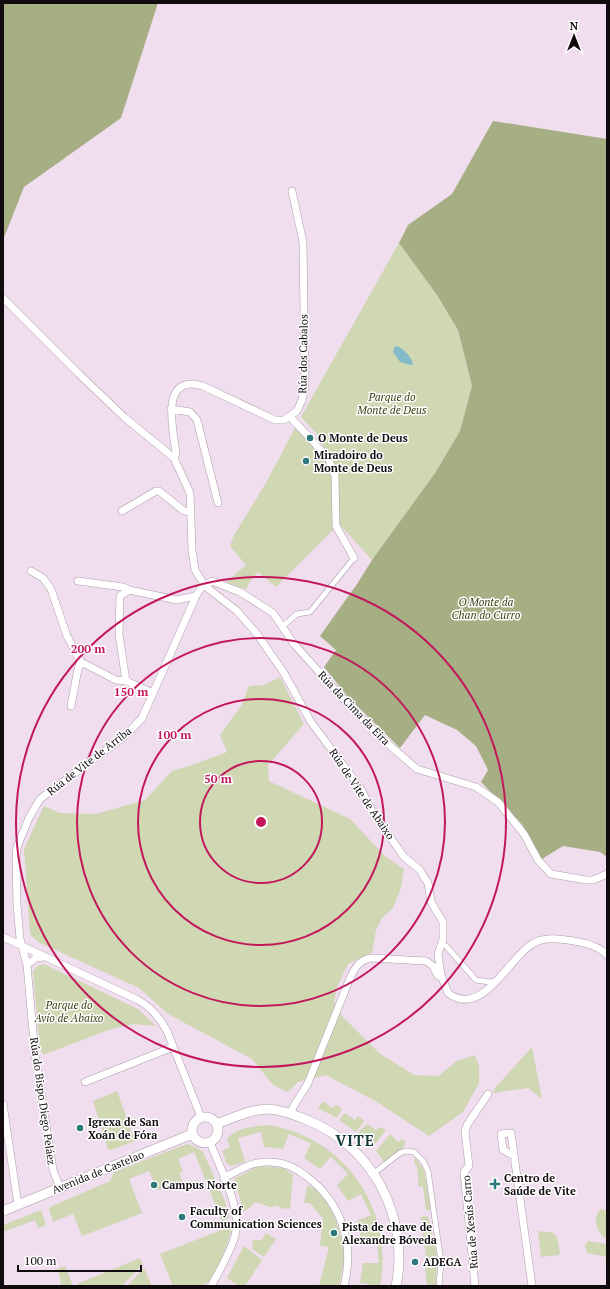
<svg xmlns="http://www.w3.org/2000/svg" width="610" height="1289" font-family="'PT Serif',serif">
<rect width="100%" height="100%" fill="#f0ddee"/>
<path fill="#cfd7b3" d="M399 243 437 295 458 330 472 386 460 431 435 473 372 560 341 526 338 518 337 472 317 434 301 417Z
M295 428C312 446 335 461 333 488 333 502 330 515 334 529L276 587 258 572 253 577 246 589 226 582 246 565 230 546 233 537 267 481Z
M280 677 304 724 268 765 269 781 350 819 386 857 404 869 401 888 393 908 382 918 376 930 372 953 348 964 337 987 334 1002 342 1016 379 1053 414 1075 438 1076 457 1061 475 1055 479 1066V1083L463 1112 429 1136 377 1102 326 1075 298 1082 288 1092 273 1085 252 1059 168 1014 139 988 38 942 30 934 24 849 44 806 60 813 96 814 145 800 172 771 192 765 227 752 220 735 241 706 249 686 264 685Z
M44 964 138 1009 156 1026 134 1024 111 1029 43 1055 40 1048 33 972 37 966Z
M532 1047 542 1099 528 1088 493 1093 495 1088Z
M117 1091 135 1141 111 1150 108 1149 93 1101Z
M323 1101 332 1108 337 1105 342 1109 337 1118 318 1108Z
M345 1113 355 1120 358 1116 364 1121 356 1132 339 1120Z
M367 1124 376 1130 380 1127 386 1130 373 1147 358 1133Z
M268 1125C345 1137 395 1210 380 1286L360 1283 363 1263H379L377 1239 362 1241 357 1221 371 1215 361 1194 348 1201 337 1185 348 1174 331 1157 320 1169 304 1158 311 1143 289 1134 283 1149 264 1147 261 1132 238 1138 245 1162 232 1166 227 1164 222 1151 230 1147 227 1139C234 1128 256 1126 268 1125Z
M390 1134 398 1142 402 1139 406 1142 402 1150 384 1162 376 1151Z
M187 1144 198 1148 203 1152 225 1201 229 1218 222 1221 194 1152 178 1159 183 1172 179 1173 182 1181 157 1190 149 1171 129 1179 142 1213 82 1236 73 1214 53 1222 49 1209 50 1207 110 1181 114 1172Z
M415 1157 424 1170 431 1210H426L423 1186 419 1187 417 1166 414 1163Z
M263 1166 283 1168 293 1175 290 1209 280 1208 278 1206 270 1207 256 1202 244 1212 234 1179 255 1168Z
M307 1186C330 1190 343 1235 344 1256 344 1266 341 1276 339 1286H319L329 1247 320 1246 323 1219 310 1203H304Z
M601 1209 607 1211V1239C597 1234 591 1218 601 1209Z
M41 1210 46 1225 38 1228 35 1220 3 1232V1225Z
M428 1216 437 1256 436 1285 427 1286 425 1267 427 1266 421 1217Z
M229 1227H232C229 1240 216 1283 201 1286 193 1288 182 1286 173 1286L160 1254Z
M538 1231 554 1233 557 1237 560 1253 558 1255 541 1257Z
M266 1233 276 1239 264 1257 252 1249 253 1240H262Z
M588 1241 607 1244V1257L587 1253 585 1245Z
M244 1246 262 1260 245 1286H239L227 1278Z
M140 1258 143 1264 122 1286H77V1284Z
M65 1266 73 1286H56L61 1284 58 1270H55Z
M144 1268 152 1286H127Z"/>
<path fill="#a6af84" d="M3 3H158L121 118 24 187 3 240Z
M493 121 607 139V857L600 852 563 846 542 859 522 824 481 782 488 770 476 746 457 730 425 715 400 748 349 698 324 667 336 650 320 636 357 584 372 560 435 473 460 431 472 386 458 330 437 295 399 243 408 225 452 194Z"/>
<path fill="#83b9c8" d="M395 346C401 346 412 357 413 364L411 365 400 362 393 352Z"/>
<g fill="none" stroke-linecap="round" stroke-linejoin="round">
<g stroke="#ad9bab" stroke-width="6">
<path id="pedestrian" d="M283 626 297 614 310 612 354 558
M441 944 446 946 476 980 490 982 496 981
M374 1173 400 1153 405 1151 414 1152 423 1161 428 1171 441 1262 439 1286"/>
</g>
<g stroke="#ad9bab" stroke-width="8">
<path id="minor" d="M3 298 79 374 124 417 174 458 190 493 192 550 195 570 205 586 237 611 257 634 284 673 311 722 361 789 372 811 404 857 420 870 424 877 428 883 431 902 443 922V939L438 954 441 975 448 993C482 1019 509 958 532 944 544 936 561 939 574 941 586 943 599 946 607 955
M171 409 190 412 197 420 218 503
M290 417 310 438 329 460 335 476 336 526 354 558
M174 458 176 453C173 429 159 373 203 386L275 420H284L297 411 302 400 305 384 303 242 292 191
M122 511 156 491H159L184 511 191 512
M31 571 43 578 51 589 67 636 81 662 116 680 126 681
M78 581 123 587 129 590
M153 693 126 681 119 634 120 596 129 590 177 600 196 596
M71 706 78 669 81 662
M3 937 138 1000C151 1007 160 1018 167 1031L201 1117
M27 965 36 958 44 957
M85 1082 173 1047
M3 1104 18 1205
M290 1114C295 1102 302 1094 308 1083L350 978C355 968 359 960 371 958L426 961 433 966 438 976
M210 1142C220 1169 242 1207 235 1236 230 1253 220 1270 211 1286
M514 1156 503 1150 501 1134 511 1133C518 1184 525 1235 532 1286
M224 1178C237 1171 251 1162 266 1162 281 1161 295 1167 306 1176 341 1202 355 1243 344 1286
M60 1188 53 1170 35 1054 27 965 20 939 17 905 16 857 17 847 29 818 40 799 126 735 142 718 196 596 201 588 212 581 240 592 273 613 294 644 347 703 381 738 417 769 476 787 498 802 524 834 538 860 551 874 586 880H593L607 874
M475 1286 464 1172 469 1166 465 1132 467 1125 488 1094"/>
</g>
<g stroke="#ad9bab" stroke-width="10">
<path id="tertiary" d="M192 1130a13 13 0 1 1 26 0a13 13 0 1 1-26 0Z
M216 1124C233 1118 251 1109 269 1109 282 1110 295 1115 307 1120 373 1146 410 1218 396 1286
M3 1211 192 1134"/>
</g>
<use href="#pedestrian" stroke="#fff" stroke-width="5"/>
<use href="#minor" stroke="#fff" stroke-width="7"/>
<use href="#tertiary" stroke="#fff" stroke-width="9"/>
</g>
<g fill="none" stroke="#c2185b" stroke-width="2">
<circle cx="261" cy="822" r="61"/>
<circle cx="261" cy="822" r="123"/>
<circle cx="261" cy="822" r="184"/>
<circle cx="261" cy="822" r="245"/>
</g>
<g fill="#2e787b" stroke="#fff" stroke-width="1.5">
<circle cx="310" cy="438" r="4"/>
<circle cx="306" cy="461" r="4"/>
<circle cx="80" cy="1128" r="4"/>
<path d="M493 1178h4v4h4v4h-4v4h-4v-4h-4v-4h4z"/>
<circle cx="154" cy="1185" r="4"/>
<circle cx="182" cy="1217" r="4"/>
<circle cx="334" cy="1233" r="4"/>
<circle cx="415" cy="1262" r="4"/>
</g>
<g text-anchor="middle" stroke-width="3" stroke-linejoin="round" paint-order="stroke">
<g font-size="11" fill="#110b10" stroke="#fff">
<text transform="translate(303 354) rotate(-89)" y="4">Rúa dos Cabalos</text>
<text transform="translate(354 708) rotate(46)" y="4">Rúa da Cima da Eira</text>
<text transform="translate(89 761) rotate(-38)" y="4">Rúa de Vite de Arriba</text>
<text transform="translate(362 794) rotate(56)" y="4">Rúa de Vite de Abaixo</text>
<text transform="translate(43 1101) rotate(82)" y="4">Rúa do Bispo Diego Peláez</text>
<text transform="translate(98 1172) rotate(-22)" y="4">Avenida de Castelao</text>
<text transform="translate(470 1222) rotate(-95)" y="4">Rúa de Xesús Carro</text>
</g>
<g font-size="11" font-style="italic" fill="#363e0a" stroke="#fff">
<text x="392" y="401">Parque do<tspan x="392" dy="13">Monte de Deus</tspan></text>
<text x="486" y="606">O Monte da<tspan x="486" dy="13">Chan do Curro</tspan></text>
<text x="69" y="1009">Parque do<tspan x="69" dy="13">Avío de Abaixo</tspan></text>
</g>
<g font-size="11" font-weight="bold" fill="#110b10" stroke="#fff" text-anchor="start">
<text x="318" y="442">O Monte de Deus</text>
<text x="314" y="459">Miradoiro do<tspan x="314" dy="13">Monte de Deus</tspan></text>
<text x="88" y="1126">Igrexa de San<tspan x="88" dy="13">Xoán de Fóra</tspan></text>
<text x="504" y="1182">Centro de<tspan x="504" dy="13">Saúde de Vite</tspan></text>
<text x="162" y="1189">Campus Norte</text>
<text x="190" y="1215">Faculty of<tspan x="190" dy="13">Communication Sciences</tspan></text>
<text x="342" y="1231">Pista de chave de<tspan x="342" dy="13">Alexandre Bóveda</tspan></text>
<text x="423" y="1266">ADEGA</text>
</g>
<g font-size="15" font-weight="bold" letter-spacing="1" fill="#16393a" stroke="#fff">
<text x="355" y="1146">VITE</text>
</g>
</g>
<circle cx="261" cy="822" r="6" fill="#c2185b" stroke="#fff" stroke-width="2"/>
<g font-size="12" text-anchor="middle" font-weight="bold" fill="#c2185b" stroke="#fff" stroke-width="3" stroke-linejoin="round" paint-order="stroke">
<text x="88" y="653">200 m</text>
<text x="131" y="696">150 m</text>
<text x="174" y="739">100 m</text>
<text x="218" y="783">50 m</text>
</g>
<rect width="610" height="1289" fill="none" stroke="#110b10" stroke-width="8"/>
<g transform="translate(574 36)" stroke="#ffffff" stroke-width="3" paint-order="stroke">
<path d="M0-3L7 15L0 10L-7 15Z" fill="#110b10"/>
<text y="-6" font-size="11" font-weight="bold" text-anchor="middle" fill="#110b10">N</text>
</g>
<path d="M18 1265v6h123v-6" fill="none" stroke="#110b10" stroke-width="2"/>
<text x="24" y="1265" font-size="12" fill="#110b10" stroke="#ffffff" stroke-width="3" paint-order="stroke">100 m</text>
</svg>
